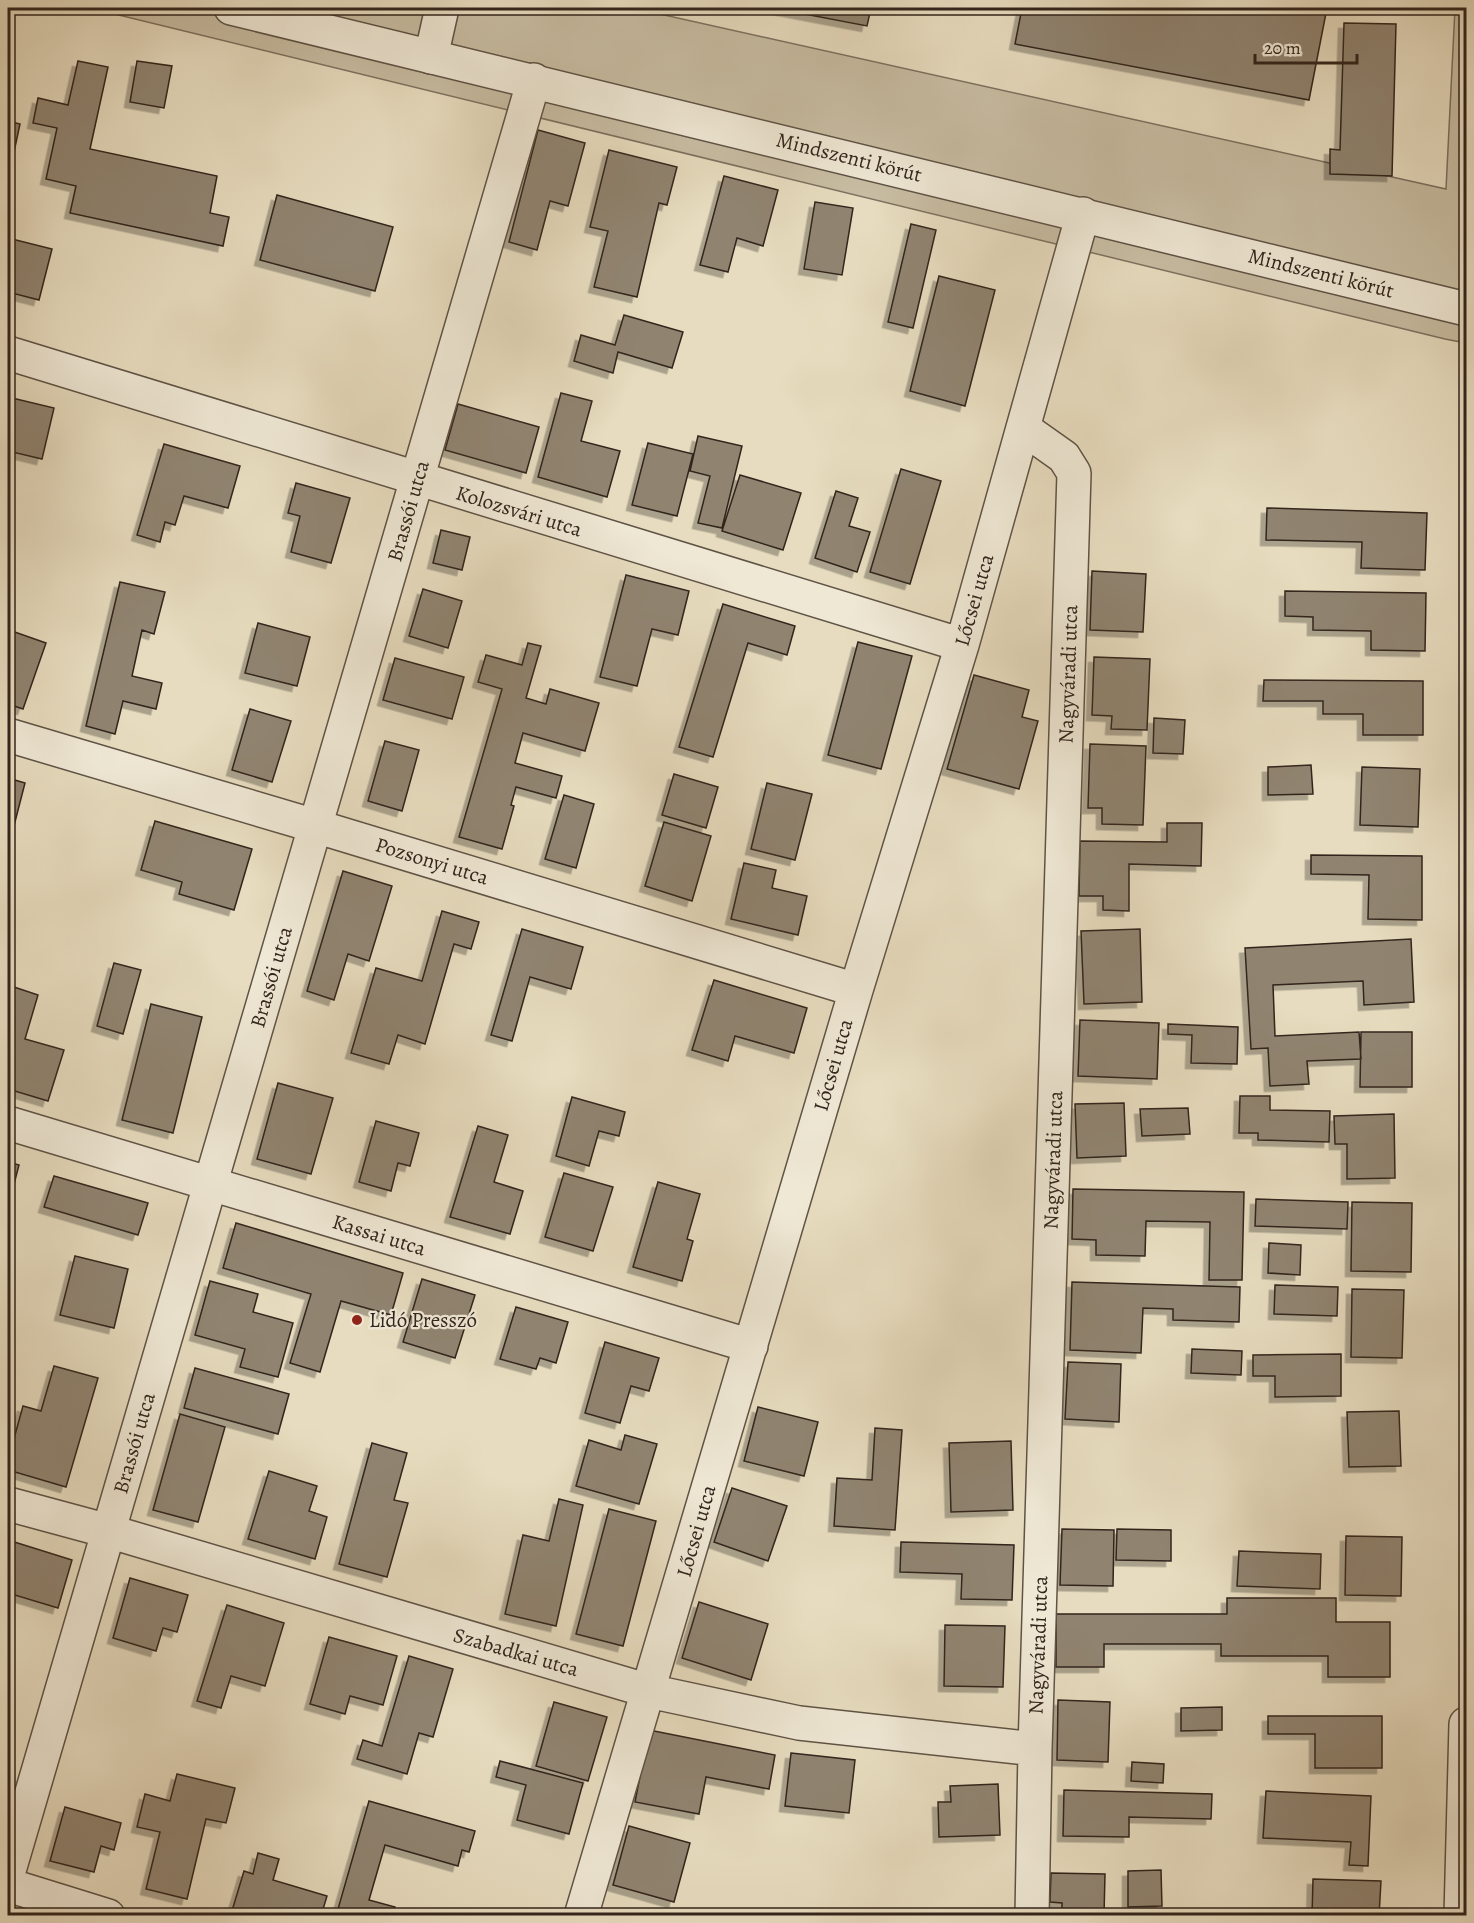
<svg xmlns="http://www.w3.org/2000/svg" width="1474" height="1923" font-family="Alegreya,serif">
<defs>
<filter id="shadow"><feDropShadow dx="-5.5" dy="5.5" stdDeviation="0" flood-color="#0004"/></filter>
</defs>
<rect width="100%" height="100%" fill="#e7dcbf"/>
<filter id="stains"><feTurbulence type="fractalNoise" baseFrequency=".00333" numOctaves="4"/><feColorMatrix values="0 0 0 0 .2 0 0 0 0 .09 0 0 0 0 .02 0 0 0 .5 -.17"/></filter>
<radialGradient id="worn" r=".72"><stop offset=".6" stop-color="#630" stop-opacity="0"/><stop offset="1" stop-color="#630" stop-opacity=".3"/></radialGradient>
<path fill="#c8bda3" stroke="#7d7160" stroke-width="1.5" d="M90 8H633L1446 189 1455 8H1466V343L1445 339Z"/>
<path fill="#908471" stroke="#32251d" stroke-width="1.5" filter="url(#shadow)" d="M773 8H871L867 26Z
M1022 8H1327L1309 100 1015 44Z
M1344 23 1396 24 1392 176 1330 174V149L1340 150Z
M78 61 108 67 90 149 217 176 210 213 229 217 223 246 70 213 76 186 46 179 57 128 33 123 38 98 68 105Z
M137 61 172 66 164 108 130 102Z
M8 121 20 124 8 180Z
M538 130 585 143 568 206 550 201 537 250 509 242Z
M609 150 677 167 667 205 659 203 637 297 594 287 608 231 590 227Z
M724 176 778 190 763 246 737 238 728 272 700 265Z
M277 195 393 227 375 291 260 260Z
M815 202 853 208 842 275 804 269Z
M911 224 936 230 913 328 888 322Z
M8 238 52 249 39 300 8 292Z
M939 276 995 290 965 406 910 391Z
M624 315 683 332 672 368 618 352 613 373 574 361 581 335 615 345Z
M561 393 592 401 581 441 620 451 607 497 538 477Z
M8 397 54 408 42 459 8 451Z
M458 404 539 427 526 473 445 450Z
M698 436 742 446 722 528 698 523 710 476 690 471Z
M648 443 693 454 677 516 632 505Z
M164 444 240 466 228 508 184 496 175 525 165 522 160 542 137 535Z
M901 469 941 481 910 584 870 572Z
M740 475 801 493 783 550 722 531Z
M296 483 350 498 331 563 291 552 300 516 288 513Z
M836 491 858 498 849 526 870 532 857 572 815 558Z
M1267 508 1427 513 1425 570 1361 568 1362 542 1266 540Z
M441 530 470 537 462 570 433 563Z
M1092 571 1146 574 1143 632 1090 630Z
M626 575 689 591 678 635 652 629 637 686 600 677Z
M120 582 165 592 154 634 142 630 132 676 162 683 156 709 123 701 115 734 86 726Z
M423 589 462 601 448 648 409 636Z
M1285 591 1426 593 1425 651 1371 650V631L1313 630V617L1285 616Z
M723 604 795 626 787 655 748 643 713 757 679 747Z
M258 623 310 637 297 686 245 673Z
M9 630 46 643 23 709 8 704V636Z
M858 642 912 656 881 769 828 755Z
M528 643 541 646 526 698 546 704 550 689 599 703 585 751 523 733 515 763 562 776 556 798 516 787 511 805 514 806 502 849 459 837 502 689 478 682 486 655 522 665Z
M1094 657 1150 659 1147 730 1111 729 1112 716 1092 715Z
M395 658 464 677 452 719 383 700Z
M974 675 1029 690 1022 717 1038 721 1019 789 947 769Z
M1264 680 1423 681V735H1363V714H1323V701H1263Z
M250 709 291 721 272 782 232 770Z
M1154 718 1185 720 1183 754 1153 753Z
M385 741 419 750 402 811 368 801Z
M1090 744 1146 746 1143 825 1102 824V808H1088Z
M1311 765 1313 794 1268 795V767Z
M1362 767 1420 769 1418 827 1360 825Z
M674 774 718 787 706 828 662 815Z
M8 778 25 783 8 849Z
M767 783 812 794 795 860 751 849Z
M564 795 594 804 576 868 545 859Z
M155 821 252 849 234 910 179 894 182 882 141 870Z
M664 822 711 836 692 901 645 886Z
M1167 823H1202L1201 866 1129 864V911L1103 910V896H1079L1080 841 1167 842Z
M1311 855 1422 856V920L1368 919 1369 875 1311 874Z
M744 863 776 870 772 888 807 896 798 935 731 919Z
M343 871 392 886 369 961 348 954 334 1000 307 991Z
M442 911 479 922 471 949 454 944 425 1044 398 1035 389 1064 351 1053 376 968 422 981Z
M522 929 583 947 571 989 530 977 512 1041 491 1035Z
M1140 929 1142 1002 1084 1004 1081 931Z
M1411 939 1414 1002 1364 1005 1363 981 1273 985 1275 1036 1359 1032 1361 1059 1307 1061 1309 1084 1270 1086 1268 1048 1251 1049 1245 948Z
M114 963 141 970 123 1034 97 1026Z
M714 980 807 1008 794 1053 735 1036 728 1061 692 1050Z
M8 985 38 995 25 1039 64 1050 48 1101 8 1089Z
M151 1004 202 1017 173 1133 122 1120Z
M1080 1020 1159 1023 1157 1079 1078 1076Z
M1168 1024 1238 1027 1237 1064 1191 1063 1192 1035 1168 1034Z
M1361 1032H1412V1087H1360Z
M278 1083 333 1098 311 1174 257 1159Z
M1240 1096H1270V1110L1330 1111 1329 1142 1258 1140V1133H1239Z
M572 1097 625 1112 619 1136 599 1131 589 1166 556 1156Z
M1124 1103 1126 1156 1077 1158 1075 1104Z
M1188 1108 1190 1134 1142 1136 1140 1109Z
M1394 1114 1395 1178 1347 1179V1144H1335L1334 1116Z
M376 1121 419 1133 410 1166 398 1163 391 1191 359 1182Z
M478 1126 508 1135 494 1182 523 1191 510 1234 450 1217Z
M8 1162 19 1165 8 1207Z
M564 1173 613 1187 593 1251 545 1237Z
M54 1176 148 1203 138 1235 44 1207Z
M658 1182 700 1194 687 1239 693 1241 682 1281 633 1267Z
M1073 1189 1244 1192 1242 1280H1209L1210 1222 1146 1221 1145 1256 1096 1255V1240L1072 1239Z
M1256 1199 1348 1202 1347 1229 1255 1226Z
M1352 1202 1412 1203 1411 1272 1351 1271Z
M236 1223 403 1273 391 1315 341 1301 320 1372 290 1363 311 1294 223 1268Z
M1269 1243 1301 1245 1300 1275 1268 1273Z
M75 1256 128 1269 114 1328 60 1315Z
M422 1279 475 1295 455 1358 403 1342Z
M210 1281 258 1294 253 1312 293 1323 278 1377 240 1367 245 1349 195 1335Z
M1072 1282 1240 1287 1239 1322 1173 1320V1309L1143 1308 1141 1353 1070 1350Z
M1275 1285 1338 1287 1337 1316 1274 1314Z
M1352 1289 1404 1290 1402 1358 1351 1357Z
M516 1307 568 1322 556 1363 540 1358 536 1369 500 1359Z
M605 1342 659 1358 649 1391 631 1386 620 1423 585 1413Z
M1192 1349 1242 1351 1241 1375 1191 1373Z
M1341 1354V1396L1275 1397V1376H1253V1355Z
M1068 1362 1121 1364 1119 1422 1065 1419Z
M54 1366 98 1378 66 1487 8 1470V1460L23 1406 41 1411Z
M195 1368 289 1394 278 1434 184 1408Z
M758 1407 818 1422 804 1476 744 1461Z
M1399 1411 1401 1466 1349 1467 1347 1412Z
M180 1414 225 1427 198 1522 153 1510Z
M875 1428 902 1430 895 1530 834 1526 837 1478 872 1480Z
M625 1435 657 1444 639 1504 576 1486 589 1440 621 1450Z
M1011 1441 1013 1510 951 1512 949 1443Z
M372 1443 407 1453 394 1500 408 1503 387 1577 339 1564Z
M269 1471 317 1486 309 1511 327 1517 315 1559 248 1539Z
M732 1488 787 1506 768 1561 714 1542Z
M559 1499 583 1505 556 1626 505 1614 523 1535 549 1541Z
M609 1509 656 1521 623 1646 576 1634Z
M1062 1529 1114 1530 1113 1586 1060 1585Z
M1117 1529 1171 1530V1561L1116 1560Z
M1346 1536 1402 1537 1401 1596 1345 1595Z
M8 1540 72 1560 58 1608 8 1593Z
M901 1542 1014 1545 1012 1600 961 1599 962 1574 900 1572Z
M1239 1551 1321 1554 1320 1589 1237 1586Z
M130 1578 188 1595 177 1632 163 1628 156 1651 113 1638Z
M1227 1598H1336V1622H1390V1677H1328V1656H1221V1644H1104V1667H1056V1614H1227Z
M699 1602 768 1624 751 1680 682 1658Z
M227 1605 284 1623 265 1686 231 1676 221 1708 197 1701Z
M945 1625 1005 1626 1003 1687 944 1686Z
M329 1637 397 1656 383 1705 350 1696 345 1714 310 1704Z
M409 1656 453 1669 433 1737 419 1733 407 1774 357 1759 363 1740 382 1746Z
M1058 1700 1110 1702 1108 1762 1057 1760Z
M554 1702 607 1717 588 1781 536 1766Z
M1222 1707V1730L1181 1731V1708Z
M1268 1716H1382V1768H1315V1734H1268Z
M649 1730 775 1755 769 1789 706 1777 699 1814 635 1802Z
M791 1753 855 1760 849 1813 785 1806Z
M500 1761 583 1783 569 1834 517 1820 526 1785 496 1777Z
M1132 1762 1164 1764 1163 1783 1131 1781Z
M177 1774 235 1788 226 1823 206 1819 187 1899 146 1889 160 1832 137 1827 145 1794 170 1801Z
M998 1784 1000 1835 939 1837 938 1802H951L950 1786Z
M1064 1790 1212 1794 1211 1819 1129 1817V1837L1063 1836Z
M1266 1791 1371 1796 1368 1866 1349 1865 1351 1842 1263 1838Z
M369 1801 475 1831 469 1852 462 1850 458 1866 385 1845 369 1900 395 1907 393 1916H336Z
M65 1807 121 1823 114 1850 101 1846 94 1872 50 1861Z
M629 1826 690 1843 674 1902 613 1885Z
M258 1853 279 1859 273 1880 327 1896 321 1916H237L231 1914 244 1871 253 1874Z
M1161 1870 1162 1906 1128 1907V1871Z
M1051 1873 1105 1874 1104 1916H1062V1903L1050 1902Z
M1313 1879 1381 1881 1379 1916H1312Z"/>
<g fill="none" stroke-linecap="round" stroke-linejoin="round">
<g stroke="#5f5346" stroke-width="36">
<path id="minor" d="M431 57 442 8
M8 353 962 645
M1023 428 1064 457 1074 473 1035 1749 1032 1916
M8 735 315 826 856 990
M8 1123 751 1346
M8 1504 108 1531 649 1691 799 1723 1035 1749
M8 1874 534 80
M8 1885 108 1916
M581 1916 856 990 962 645 1083 214"/>
</g>
<g stroke="#5f5346" stroke-width="36">
<path id="tertiary" d="M231 8 1466 309
M1461 1916 1466 1724"/>
</g>
<use href="#minor" stroke="#efe8d5" stroke-width="33"/>
<use href="#tertiary" stroke="#efe8d5" stroke-width="33"/>
</g>
<circle fill="#8f2418" stroke="#efe8d5" stroke-width="2" cx="357" cy="1320" r="6"/>
<g text-anchor="middle" stroke-width="4.5" stroke-linejoin="round" paint-order="stroke">
<g font-size="21" fill="#32251d" stroke="#efe8d5">
<text transform="translate(849 157) rotate(14)" y="7">Mindszenti körút</text>
<text transform="translate(1321 273) rotate(14)" y="7">Mindszenti körút</text>
<text transform="translate(408 511) rotate(-74)" y="7">Brassói utca</text>
<text transform="translate(519 511) rotate(17)" y="7">Kolozsvári utca</text>
<text transform="translate(974 600) rotate(-74)" y="7">Lőcsei utca</text>
<text transform="translate(1068 674) rotate(-88)" y="7">Nagyváradi utca</text>
<text transform="translate(432 861) rotate(17)" y="7">Pozsonyi utca</text>
<text transform="translate(271 977) rotate(-74)" y="7">Brassói utca</text>
<text transform="translate(833 1065) rotate(-74)" y="7">Lőcsei utca</text>
<text transform="translate(1053 1160) rotate(-88)" y="7">Nagyváradi utca</text>
<text transform="translate(379 1235) rotate(17)" y="7">Kassai utca</text>
<text transform="translate(134 1443) rotate(-74)" y="7">Brassói utca</text>
<text transform="translate(696 1531) rotate(-74)" y="7">Lőcsei utca</text>
<text transform="translate(1038 1645) rotate(-88)" y="7">Nagyváradi utca</text>
<text transform="translate(516 1652) rotate(16)" y="7">Szabadkai utca</text>
</g>
<g font-size="21" fill="#32251d" stroke="#efe8d5" text-anchor="start">
<text x="369" y="1327">Lidó Presszó</text>
</g>
</g>
<rect width="1474" height="1923" fill="none" stroke="#e7dcbf" stroke-width="30"/>
<rect x="9" y="9" width="1456" height="1905" fill="none" stroke="#32251d" stroke-width="3"/>
<rect x="15" y="15" width="1444" height="1893" fill="none" stroke="#32251d" stroke-width="1.5"/>
<path d="M1255 54v9h102v-9" fill="none" stroke="#32251d" stroke-width="3"/>
<text x="1264" y="54" font-size="18" fill="#32251d" stroke="#efe8d5" stroke-width="4.5" paint-order="stroke">20 m</text>
<rect width="100%" height="100%" filter="url(#stains)"/>
<rect width="100%" height="100%" fill="url(#worn)"/>
</svg>
